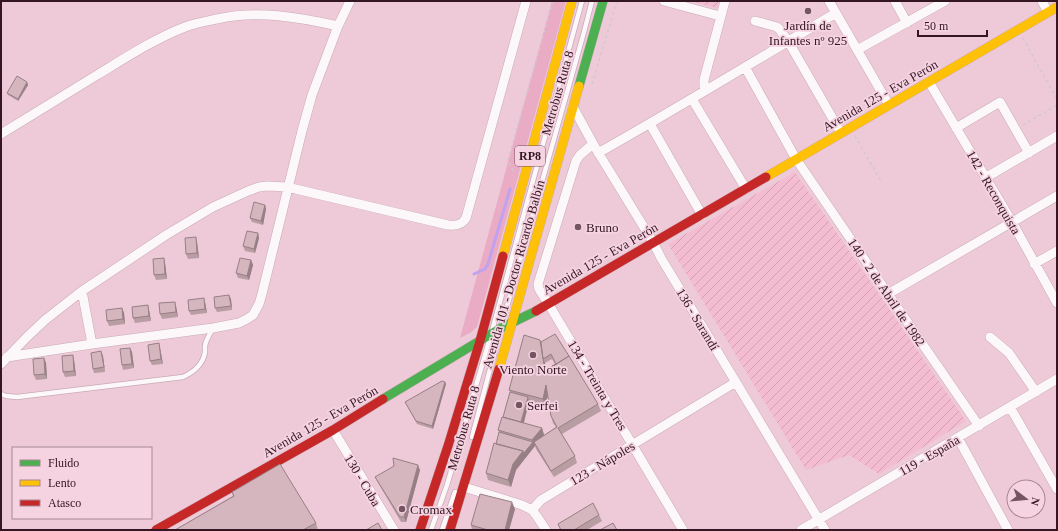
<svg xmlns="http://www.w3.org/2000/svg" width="1058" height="531" font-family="'Times New Roman',serif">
<defs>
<pattern id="industrial-furrows" width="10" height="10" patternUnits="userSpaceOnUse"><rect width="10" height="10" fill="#f3bcd1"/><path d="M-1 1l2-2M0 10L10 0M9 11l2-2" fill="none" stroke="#d1a1b3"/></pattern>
</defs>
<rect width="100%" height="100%" fill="#eecad8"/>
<path fill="url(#industrial-furrows)" d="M690 1H719L717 8Z
M795 172 966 421 879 474 849 455 806 470 668 244Z"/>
<path fill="#eaabc4" d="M552 1H566L477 327 470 333 460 338Z"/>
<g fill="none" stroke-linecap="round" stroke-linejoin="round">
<path stroke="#c0a2f1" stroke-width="3" d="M474 274 485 269 488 264 510 189"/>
<g stroke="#c9aab6" stroke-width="6">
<path id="lane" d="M492 331 582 1
M1 394 6 396 17 397 183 377C194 372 203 365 205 352 205 351 205 347 205 346 206 339 210 334 213 328
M472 437 501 328 584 32 592 1
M431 530 447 485 490 338
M442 530 455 492"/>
</g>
<g stroke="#c9aab6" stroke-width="10">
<path id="street" d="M664 1 720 16
M829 1 889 105
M895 1 907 23
M1042 1 1048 12
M755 21 777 27 780 30 788 41 841 133
M338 26 350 1
M857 50 945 1
M745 67 796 159 888 294 979 426
M929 82 1012 222 1057 303
M705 90 704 86V80L725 1
M692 99 746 189
M573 107 596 149 653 242 661 258 825 530
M650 124 702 215
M956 128 1000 102 1029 153
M1 134C33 114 65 95 97 75 125 58 154 39 185 27 195 23 207 21 217 19 258 10 298 17 338 26L312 95 302 131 262 294 259 304 253 315 247 319 239 323 213 328 92 344 7 357
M593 144 580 155 576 161 538 284 539 289 548 303 683 530
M598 153C678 108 756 60 836 13
M985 178 1057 136
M1034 264 1057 251
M82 291 92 344
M888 294 1057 196
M990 337 1009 353 1036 392
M1 364 27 337 45 320 82 291 166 235 213 207 248 191 259 187 267 186 287 187 448 225C456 226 462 225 466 218L526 1
M1010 407 1057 489
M333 430 394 530
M958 438 1008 530
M464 487 522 505 532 510 536 515 546 530
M532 510 541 500 736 382
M801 530 1057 379"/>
</g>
<g stroke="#c9aab6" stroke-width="10">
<path id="fast" d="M579 86 603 1
M383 399 501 328 536 311"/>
</g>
<g stroke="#c9aab6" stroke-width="10">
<path id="slow" d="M766 177 1057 7
M503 256 572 1
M499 369 579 86"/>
</g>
<g stroke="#c9aab6" stroke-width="10">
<path id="jam" d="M536 311C612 266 689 222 766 177
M156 530 333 430 383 399
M420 530 448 446 480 341 503 256
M450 530 499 369"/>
</g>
<path stroke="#d2c7cb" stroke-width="1.5" stroke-dasharray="3 3" stroke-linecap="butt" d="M1023 38 1055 96 1057 97
M592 84 617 1
M1023 125 1057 105
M855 136 882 183
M513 171 508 160 553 1"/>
<use href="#lane" stroke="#fcf7f9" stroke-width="4.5"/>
<use href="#street" stroke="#fcf7f9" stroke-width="9"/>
<use href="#fast" stroke="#4caf50" stroke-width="9"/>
<use href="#slow" stroke="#ffc107" stroke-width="9"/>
<use href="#jam" stroke="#c62828" stroke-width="9"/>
</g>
<path fill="#b89da3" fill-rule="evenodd" d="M27 82 28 85 18 101 8 95 7 93Z
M265 205 266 209 263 225 252 222 250 218Z
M258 233 259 238 255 253 245 251 243 246Z
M197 242 199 258 188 259 186 254Z
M251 260 253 265 249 280 238 278 236 273Z
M165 263 167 279 156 280 154 275Z
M231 299 232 310 217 312 215 308Z
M205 302 207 313 191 315 189 311Z
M176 306 178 317 162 319 160 314Z
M122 308 124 313 125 324 109 326 107 321Z
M149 310 151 321 135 323 133 318Z
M540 340 541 342 598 404 601 411 562 434 575 456 577 463 554 477 536 449 535 446 516 470 511 487 488 480 486 473 496 444 499 432 498 430 503 417 510 392 509 390ZM552 359 555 364 546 370 545 363ZM548 395 551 416 553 423 556 427 543 436 544 435 542 428 524 423 529 402 545 406Z
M130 348 132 352 134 368 123 370 122 365Z
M160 348 163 364 152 365 150 361Z
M103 356 105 372 94 373 93 369Z
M44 358 46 363 47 379 36 380 34 375Z
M74 360 76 376 65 377 63 372Z
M445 382 446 384 433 429 417 424 405 402Z
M420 470 406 522H401L377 481 375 477Z
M232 492 316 523 318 530H175L233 496Z
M515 509 509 530H472L471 525Z
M599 515 602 521 587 530H560L558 524Z"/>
<path fill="#967f85" d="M27 82 28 85 18 101V99Z
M265 205 266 209 263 225 261 221Z
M258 233 259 238 255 253 254 249Z
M196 237 197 242 199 258 197 253Z
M164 258 165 263 167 279 165 274Z
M251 260 253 265 249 280 247 276Z
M229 295 231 299 232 310 231 306Z
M204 298 205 302 207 313 205 309Z
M175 302 176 306 178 317 176 312Z
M148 305 149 310 151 321 149 316Z
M122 308 124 313 125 324 123 319Z
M540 340 542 347 543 359 545 363 547 378 545 371Z
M159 343 160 348 163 364 161 359Z
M130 348 132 352 134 368 132 364Z
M101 351 103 356 105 372 104 367Z
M73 355 74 360 76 376 74 371Z
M44 358 46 363 47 379 45 374Z
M445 382 446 384 433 429 432 426Z
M546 385 549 391 545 406 543 399Z
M528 397 529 402 522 429 520 424Z
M542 428 544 435 536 445 534 442 535 446 516 470 511 487 508 480 513 464 523 451 533 442 532 440Z
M418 465 420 470 406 522 404 517Z
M512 502 515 509 509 530H505Z"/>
<path fill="#d6b6be" stroke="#967f85" d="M17 76 27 82 18 99 7 93Z
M254 202 265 205 261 221 250 218Z
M247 231 258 233 254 249 243 246Z
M196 237 197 253 186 254 185 238Z
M164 258 165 274 154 275 153 259Z
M240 258 251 260 247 276 236 273Z
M229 295 231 306 215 308 214 297Z
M204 298 205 309 189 311 188 300Z
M175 302 176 312 160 314 159 303Z
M148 305 149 316 133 318 132 307Z
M122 308 123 319 107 321 106 310Z
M555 334 569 356 553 366H552L556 364 551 354 543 359 541 342Z
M524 335 540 340 545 371 569 356 598 404 558 428 575 456 551 471 534 442 557 427 551 416 546 385 543 399 509 390Z
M159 343 161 359 150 361 148 345Z
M130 348 132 364 122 365 120 349Z
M101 351 104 367 93 369 91 353Z
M73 355 74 371 63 372 62 356Z
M44 358 45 374 34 375 33 359Z
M442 381 445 382 432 426 416 421 405 402Z
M510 392 528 397 521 422 503 417Z
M502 417 542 428 532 440 498 430Z
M499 432 533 442 524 453 523 451 496 444Z
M494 443 523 451 513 464 508 480 486 473Z
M393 458 418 465 404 517H400L375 477 394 466Z
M280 464 316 523 303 530H175L234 496 232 492Z
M480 494 512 502 505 530H488L471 525Z
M593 503 599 515 574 530H561L558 524Z
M378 523 382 530H366Z
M613 523 617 530H600Z"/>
<g fill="#755562" stroke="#f5d3e0" stroke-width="1.5">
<circle cx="808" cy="11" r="4"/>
<circle cx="578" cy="227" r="4"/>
<circle cx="533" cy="355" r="4"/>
<circle cx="519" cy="405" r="4"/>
<circle cx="402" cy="509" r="4"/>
</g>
<g text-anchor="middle" stroke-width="3.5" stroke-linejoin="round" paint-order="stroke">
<rect fill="#f5d3e0" stroke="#6e4f5c" stroke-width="1" x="515" y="146" width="30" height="20" rx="3"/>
<g font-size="12" font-weight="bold" fill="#341623">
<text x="530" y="160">RP8</text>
</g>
<g font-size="13" fill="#341623" stroke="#f5d3e0" text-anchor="start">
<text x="808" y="30" text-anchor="middle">Jardín de<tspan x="808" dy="15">Infantes nº 925</tspan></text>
<text x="586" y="232">Bruno</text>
<text x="533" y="374" text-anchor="middle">Viento Norte</text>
<text x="527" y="410">Serfei</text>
<text x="410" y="514">Cromax</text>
</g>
<g font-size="13" fill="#341623" stroke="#f5d3e0">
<text transform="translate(557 93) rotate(-74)" y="5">Metrobus Ruta 8</text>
<text transform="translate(880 95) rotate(-30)" y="5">Avenida 125 - Eva Perón</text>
<text transform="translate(994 192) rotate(60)" y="5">142 - Reconquista</text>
<text transform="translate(600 258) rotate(-30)" y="5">Avenida 125 - Eva Perón</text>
<text transform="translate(513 274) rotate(-74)" y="5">Avenida 101 - Doctor Ricardo Balbín</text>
<text transform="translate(887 292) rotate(56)" y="5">140 - 2 de Abril de 1982</text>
<text transform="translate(698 319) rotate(59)" y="5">136 - Sarandí</text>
<text transform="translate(598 385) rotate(59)" y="5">134 - Treinta y Tres</text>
<text transform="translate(320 421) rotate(-30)" y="5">Avenida 125 - Eva Perón</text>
<text transform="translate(463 428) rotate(-74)" y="5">Metrobus Ruta 8</text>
<text transform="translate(929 455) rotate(-30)" y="5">119 - España</text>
<text transform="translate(602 463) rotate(-31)" y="5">123 - Nápoles</text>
<text transform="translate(363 480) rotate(59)" y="5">130 - Cuba</text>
</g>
</g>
<rect width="1058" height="531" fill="none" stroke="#341623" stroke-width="4"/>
<rect x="12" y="447" width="140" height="72" fill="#f5d3e0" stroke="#a88794"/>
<rect x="20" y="460" width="20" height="6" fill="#4caf50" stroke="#a88794"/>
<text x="48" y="467" font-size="12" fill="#341623">Fluido</text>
<rect x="20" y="480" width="20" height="6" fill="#ffc107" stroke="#a88794"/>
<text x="48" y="487" font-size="12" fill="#341623">Lento</text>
<rect x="20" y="500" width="20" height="6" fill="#c62828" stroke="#a88794"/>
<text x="48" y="507" font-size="12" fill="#341623">Atasco</text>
<g transform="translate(1026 499) rotate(106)"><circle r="19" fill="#f5d3e0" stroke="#a88794"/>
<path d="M0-3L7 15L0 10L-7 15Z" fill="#755562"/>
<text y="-6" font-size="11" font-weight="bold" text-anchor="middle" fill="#341623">N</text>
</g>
<path d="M918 30v6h69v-6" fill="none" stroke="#341623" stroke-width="2"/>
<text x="924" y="30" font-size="12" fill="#341623" stroke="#f5d3e0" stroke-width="3" paint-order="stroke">50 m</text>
</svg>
